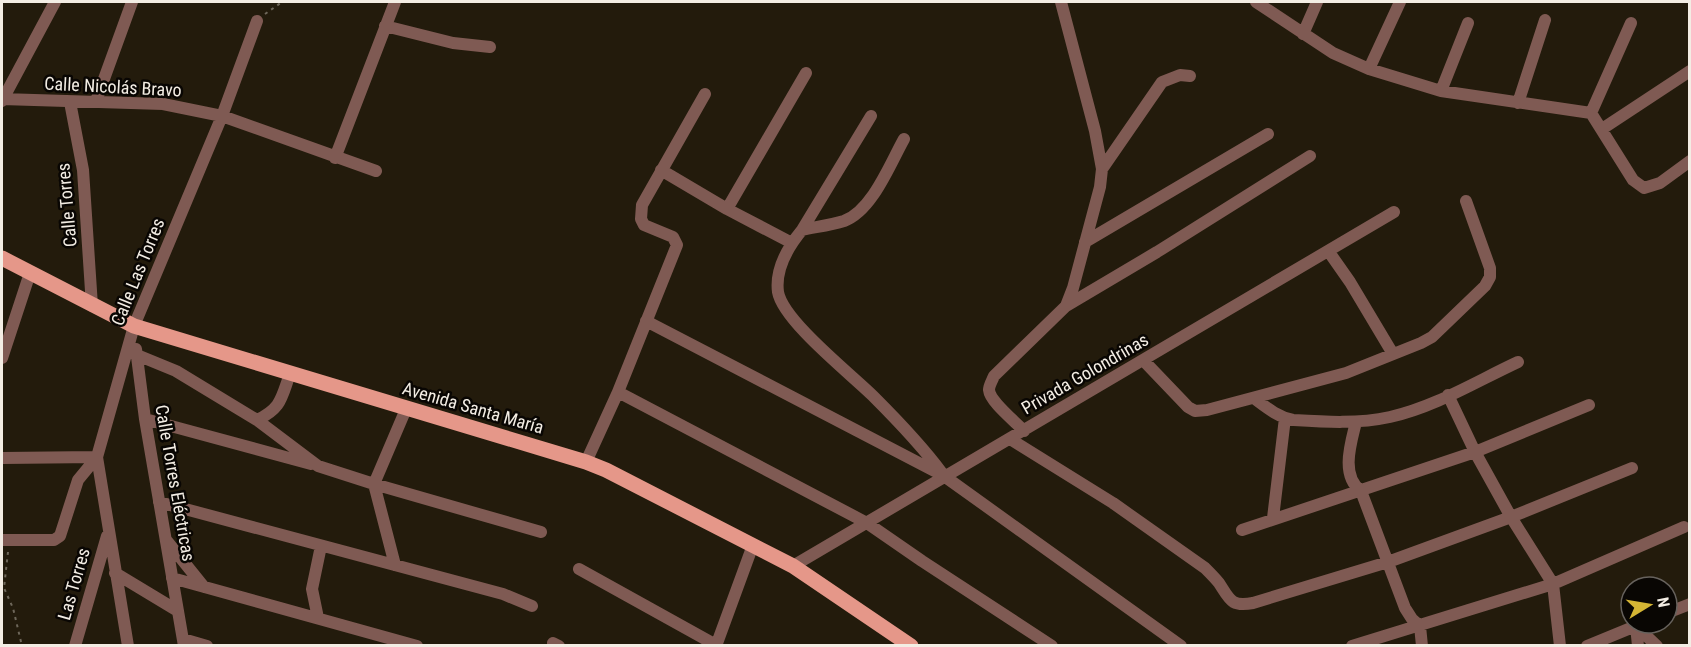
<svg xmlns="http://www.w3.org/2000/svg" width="1691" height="647" font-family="'Roboto Condensed',sans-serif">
<rect width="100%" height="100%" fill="#231b0c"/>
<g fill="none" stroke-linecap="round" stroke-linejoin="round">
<path stroke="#6e675a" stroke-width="2" stroke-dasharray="3 4.5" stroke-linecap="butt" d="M265 14 282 2
M8 552 4 588 13 608 22 646"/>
<path stroke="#7f5a53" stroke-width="12" d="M1256 2 1333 53 1369 69 1441 91 1591 113 1633 180 1644 188 1660 183 1690 161
M385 26 453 43 490 47
M1303 34 1317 2
M1369 69 1400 2
M1441 91 1468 23
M2 99 163 104 222 116 376 171
M2 101 55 2
M96 101 132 2
M70 102 83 170 92 306
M1518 103 1545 20
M1591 113 1631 23
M871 116 802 230C788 247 775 269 778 292 783 321 852 375 874 397 898 421 922 446 942 473
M1602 129 1690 71
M335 158 395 2
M1102 169 1162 82 1180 75 1190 76
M661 170 727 209 792 243
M727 209 806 73
M802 230C816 227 831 225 844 221 872 211 890 164 904 139
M1085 242 1268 134
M1329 252 1350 282 1393 354
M1066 306 1157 252 1310 156
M646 321 944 476 1181 646
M136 349 145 419 184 646
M137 355 176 371 257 420 318 466 374 484 541 532
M2 358 30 273
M1144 361 1188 407 1195 411 1207 410 1346 373 1421 343 1432 337 1485 286 1490 277V268L1466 201
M618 392 867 523 922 561 1052 646
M1448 395 1475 452 1511 517 1553 584 1560 646
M1255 399C1267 408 1278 417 1293 420 1326 422 1358 424 1390 417 1435 407 1477 381 1518 362
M145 419 311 464
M257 420C282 408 281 398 290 374
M1356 422C1351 443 1340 475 1361 491L1405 608 1412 619 1420 626 1422 646
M1024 431C1016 422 990 402 989 390 989 385 992 381 994 376L1066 306 1073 288 1100 187 1102 169 1095 131 1061 2
M1010 439 1113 503 1205 568C1210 573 1215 578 1219 583 1230 600 1231 607 1253 603L1388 562 1511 517 1632 468
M97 457 128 646
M2 458 97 457
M586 462 618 392 677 245 673 237 644 225 641 219 642 205 705 94
M159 502 503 594 532 606
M1273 518 1285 418
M1242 530 1475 452 1589 405
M2 540H54L60 536 78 480 97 457 134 326 222 116 257 21
M167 541 204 587
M395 565 374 484 406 409
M793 566 1394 212
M579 569 716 645
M115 573 178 611
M172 578 417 646
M1667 613 1690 604
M318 618 312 589 321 546
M183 639 207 646
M553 643 559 646
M75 646 107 536
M716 646 753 545
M1352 646 1553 584 1684 527
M1587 646 1643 623
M1638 646 1636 626 1657 646"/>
<path stroke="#e59789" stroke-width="15" d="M2 258 134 326 586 462 606 470 793 566 911 646"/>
</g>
<g text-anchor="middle" stroke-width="5" stroke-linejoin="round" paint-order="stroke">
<g font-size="18" fill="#f3ede4" stroke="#090603">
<text transform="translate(113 87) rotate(3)" y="6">Calle Nicolás Bravo</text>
<text transform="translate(67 205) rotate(-95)" y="6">Calle Torres</text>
<text transform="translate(138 272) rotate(-68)" y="6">Calle Las Torres</text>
<text transform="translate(1085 374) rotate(-30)" y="6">Privada Golondrinas</text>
<text transform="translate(473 408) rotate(16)" y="6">Avenida Santa María</text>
<text transform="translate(175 483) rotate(80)" y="6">Calle Torres Eléctricas</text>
<text transform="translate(74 584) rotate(-74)" y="6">Las Torres</text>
</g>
</g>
<rect width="1691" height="647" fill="none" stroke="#f3ede4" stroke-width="6"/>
<g transform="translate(1649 605) rotate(79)"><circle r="28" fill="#090603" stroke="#67625d" stroke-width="1.5"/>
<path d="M0-4.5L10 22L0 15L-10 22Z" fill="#d5b534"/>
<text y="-9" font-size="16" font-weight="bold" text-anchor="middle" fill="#f3ede4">N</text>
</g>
</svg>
